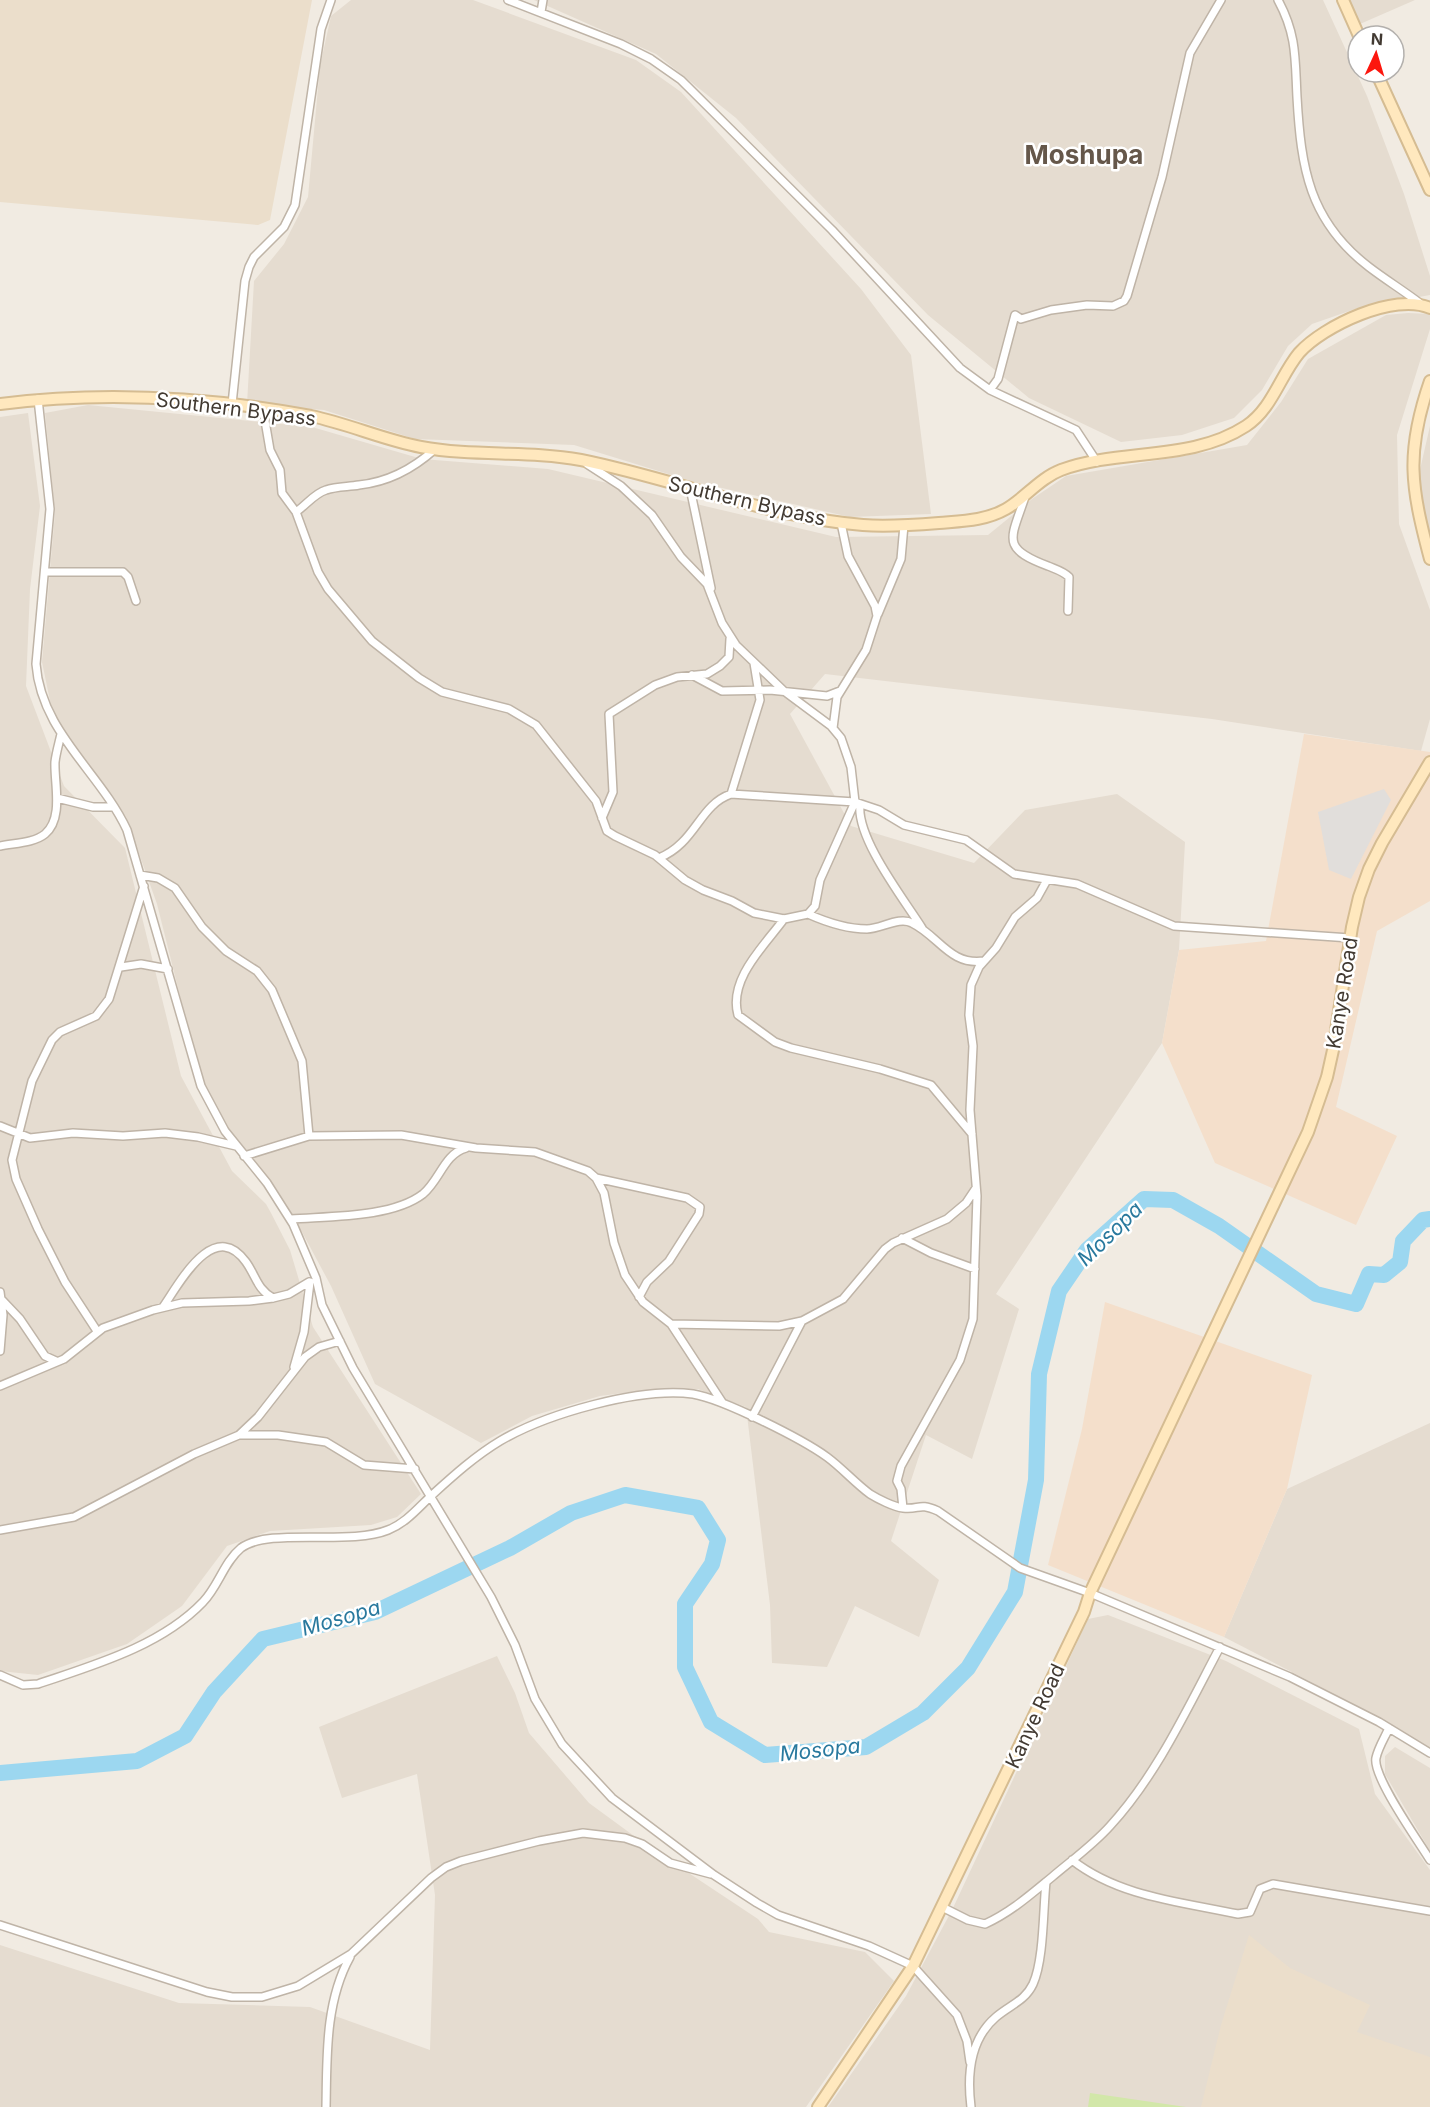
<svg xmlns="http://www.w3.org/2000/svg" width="1430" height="2107" font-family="Inter,sans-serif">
<rect width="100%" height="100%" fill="#f1ebe2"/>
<path fill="#e5dcd0" d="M351 0H473L636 60 681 92 861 289 911 355 931 514 850 517 691 481 574 445 415 439 324 410 247 404 254 281 284 244 308 197 320 66 331 16Z
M534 0H1323L1367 96 1404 194 1430 276V295L1358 308 1312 324 1288 346 1262 390 1234 418 1182 435 1121 442 1029 398 928 315 736 118 656 54Z
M1349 0H1415L1360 24Z
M1408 313 1430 314V329L1397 435 1399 524 1430 610V719L1421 751 1212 719 825 674 790 714 851 826 974 863 1025 810 1117 794 1185 842 1179 950 1162 1043 996 1294 1019 1309 972 1459 926 1435 891 1541 939 1580 919 1637 855 1606 827 1667 772 1663 770 1605 746 1407 698 1389 646 1390 600 1396 532 1416 481 1443 375 1384 331 1286 302 1232 259 1171 229 1136 203 1088 157 904 126 817 78 757 54 720 42 662 55 513 45 413 88 405 312 427 422 459 548 469 836 537 988 535 1032 499 1066 476 1247 445 1281 402 1308 359 1386 315Z
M28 413 40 506 30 589 26 686 64 786 125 848 181 1076 232 1171 266 1204 271 1213 290 1250 313 1327 421 1494 397 1517 371 1525 270 1531 227 1546 182 1606 127 1644 38 1675 0 1671V417Z
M1430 426V545L1419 474Z
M1430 1423V1749L1311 1682 1224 1637 1287 1489Z
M1108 1615 1226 1661 1359 1729 1375 1794 1430 1870V2107H828L906 1996 953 1908 1088 1619Z
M497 1656 515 1693 529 1733 589 1803 645 1844 758 1919 769 1932 865 1952 894 1981 806 2107H0V1945L179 2003 310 2007 430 2050 435 1895 417 1774 342 1798 319 1727Z
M1395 1747 1430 1768V1851L1385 1774V1756Z"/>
<path fill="#f4dfcb" d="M1304 734 1430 752V901L1377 931 1336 1107 1397 1136 1356 1225 1215 1163 1162 1043 1179 950 1266 941Z
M1105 1302 1312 1375 1287 1489 1224 1637 1048 1565 1082 1429Z"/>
<path fill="#ebdecb" d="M0 0H312L270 220 258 225 0 202Z
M1249 1935 1290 1968 1370 2005 1357 2032 1430 2057V2107H1201L1221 2025Z"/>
<path fill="#d2e7a9" d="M1090 2093 1186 2107H1088Z"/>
<path fill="#e1dedb" d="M1384 789 1391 800 1351 879 1329 870 1318 812Z"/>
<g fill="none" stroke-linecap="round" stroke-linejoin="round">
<path stroke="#9cd7f0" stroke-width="16" d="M0 1773 137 1761 185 1736 214 1692 263 1639 375 1612 510 1548 571 1513 625 1495 698 1508 718 1540 712 1564 685 1604V1667L711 1722 765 1755 866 1747 923 1713 968 1668 1015 1592 1036 1480 1039 1374 1059 1291 1087 1250 1144 1199 1173 1200 1219 1226 1316 1294 1356 1304 1369 1274 1384 1275 1400 1262 1403 1241 1423 1220 1430 1219"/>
<g stroke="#bfb4a7" stroke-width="10">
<path id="street" d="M508 0 621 44 651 59 681 80 832 230 960 368 990 390 1076 430 1097 462
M1278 0C1297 35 1295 59 1297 97 1301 168 1309 221 1369 267 1386 280 1404 291 1421 304
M541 12 543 0
M990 390 998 379 1015 315 1021 319 1051 310 1087 305 1113 306 1124 301 1127 296 1162 177 1190 53 1221 0
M38 399 50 509 36 664C41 732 100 772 127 830L201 1086 225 1131 267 1183 293 1224 316 1278 322 1305 353 1368 491 1597 515 1645 535 1699 562 1744 612 1798 714 1875 757 1903 778 1915 869 1946 913 1966 957 2015 967 2041 970 2062
M232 404 245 281 249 267 254 257 284 227 295 205 321 29 331 0
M263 409 270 450 280 470 282 493 296 512 318 572 328 589 372 641 419 678 442 692 509 709 536 725 596 801 607 831 615 836 655 855 685 880 703 890 732 901 754 913 784 919 808 914 815 906 820 880 855 802 851 767 841 738 831 726 784 691 736 645 722 623 707 584 681 557 652 515 621 486 587 464
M690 488 711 588
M1025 497C1011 539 1000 548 1048 566 1055 569 1063 571 1069 577L1068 611
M296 512C306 505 315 493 326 490 337 486 348 487 359 485 388 482 414 468 435 449
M46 572H123L128 577 136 601
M878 614 901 559 904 525
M692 675 722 691 770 690 827 696 840 691
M833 728 837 697 866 650 877 616 875 606 848 556 841 523
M731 794 760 700 754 663
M57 798 93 807H114
M860 804C856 838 903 898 922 928
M602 818 613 792 609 714 655 685 677 677 707 674 720 666 729 657 730 639
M0 846C14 843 34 843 45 834 64 818 54 783 55 762 56 753 59 743 61 734
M659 858C696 843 699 805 731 794L855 802 879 810 904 825 966 840 1014 874 1077 884 1174 926 1350 938
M140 875 158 878 175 888 202 927 226 951 257 971 272 990 302 1061 309 1136
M808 914C826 922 847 929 867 929 881 929 899 916 912 923 939 936 950 966 984 961
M784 919C765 945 728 979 738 1015L775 1042 791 1048 880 1069 931 1085 972 1134
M121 967 141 964 168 969
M0 1126 30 1138 73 1133 123 1136 165 1133 198 1137 236 1146
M244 1156 309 1136 401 1135 476 1148 535 1152 588 1171 596 1178 604 1193 614 1243 625 1275 643 1302 671 1324 722 1402
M596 1178 687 1198 700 1207 699 1214 669 1261 647 1282 639 1297
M291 1219C328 1216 392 1218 423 1194 440 1180 444 1154 466 1148
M902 1238 931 1253 975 1269
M0 1292 3 1315 0 1351
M1 1299 20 1319 45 1356 56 1361
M163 1307C179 1284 214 1217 246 1262 256 1276 257 1289 273 1298
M671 1324 779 1326 802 1321
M97 1331 65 1282 38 1229 16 1179 12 1160 32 1081 52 1040 60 1032 96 1016 109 999 144 886
M294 1367 304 1332 310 1282
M0 1386 64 1359 103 1328 153 1310 182 1303 249 1301 273 1298 289 1294 309 1282
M752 1417 802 1321 843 1299 885 1249 893 1243 947 1219 966 1203 976 1188
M239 1435H278L326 1442 364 1465 415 1469
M903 1508 901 1489 897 1481 901 1466 960 1360 973 1319 977 1196 970 1110 973 1046 969 1015 971 985 979 967 996 948 1015 917 1037 898 1047 880
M0 1530 74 1517 194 1454 239 1435 258 1417 305 1357 319 1347 340 1341
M0 1675 23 1685 38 1684C94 1665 161 1646 203 1602 218 1587 224 1562 241 1548 269 1527 349 1546 388 1530 406 1523 418 1508 432 1495 453 1476 475 1456 500 1441 546 1414 639 1387 693 1394 723 1399 802 1439 827 1457 842 1468 855 1483 870 1494 878 1499 894 1507 903 1508 920 1510 918 1502 938 1511L1020 1568 1090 1593 1290 1677 1379 1722 1430 1753
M1389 1728C1385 1737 1378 1748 1376 1758 1372 1776 1419 1842 1430 1860
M1072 1860C1119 1897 1182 1902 1238 1914L1250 1912 1260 1889 1273 1884 1430 1911
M942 1907 968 1920 985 1924C1011 1912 1030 1895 1052 1877 1072 1860 1093 1845 1110 1826 1157 1775 1188 1707 1220 1647
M0 1925 207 1992 232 1997H262L298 1986 351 1954 431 1878 446 1867 461 1861 539 1841 583 1833 625 1838 642 1844 670 1863 711 1874
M326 2107C327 2057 325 2002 350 1957
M971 2107C967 2075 969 2040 996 2017 1010 2005 1025 2001 1033 1984 1044 1960 1043 1910 1046 1882"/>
</g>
<g stroke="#d5bc92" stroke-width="14">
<path id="secondary" d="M1343 0 1359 36
M1376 72 1430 190
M1430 381C1405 453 1411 487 1430 559
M0 404C103 391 209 397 311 416 349 424 384 440 421 447 474 457 528 450 581 460 675 479 767 517 863 525 888 527 914 525 939 523 962 521 985 521 1006 509 1025 498 1040 478 1061 470 1120 448 1191 462 1246 426 1272 409 1280 376 1299 353 1323 326 1395 292 1430 308
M818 2107 913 1966 1084 1612 1090 1593 1308 1132 1327 1077 1333 1050 1352 927 1359 897 1369 869 1382 843 1430 762"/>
</g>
<use href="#street" stroke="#fff" stroke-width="7"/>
<use href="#secondary" stroke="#ffe8be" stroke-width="10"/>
</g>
<g text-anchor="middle" stroke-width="5" stroke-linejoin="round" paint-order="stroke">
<g font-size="20" fill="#423a32" stroke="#fff">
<text transform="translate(236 409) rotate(7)" y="7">Southern Bypass</text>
<text transform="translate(747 501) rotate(13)" y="7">Southern Bypass</text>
<text transform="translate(1342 993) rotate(-81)" y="7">Kanye Road</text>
<text transform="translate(1035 1716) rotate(-65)" y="7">Kanye Road</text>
</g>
<g font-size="21" font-style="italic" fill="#29799e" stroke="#fff">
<text transform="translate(1110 1234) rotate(-44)" y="7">Mosopa</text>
<text transform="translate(341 1618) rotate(-16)" y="7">Mosopa</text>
<text transform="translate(820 1750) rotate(-6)" y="7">Mosopa</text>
</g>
<g font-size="26" font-weight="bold" fill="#65574a" stroke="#fff">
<text x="1084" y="164">Moshupa</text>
</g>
</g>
<g transform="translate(1376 54) rotate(4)"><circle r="28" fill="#ffffff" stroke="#b3b0ad" stroke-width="1.5"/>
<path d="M0-4.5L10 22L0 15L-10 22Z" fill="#fc170e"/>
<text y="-9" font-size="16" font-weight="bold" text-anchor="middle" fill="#423a32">N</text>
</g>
</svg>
